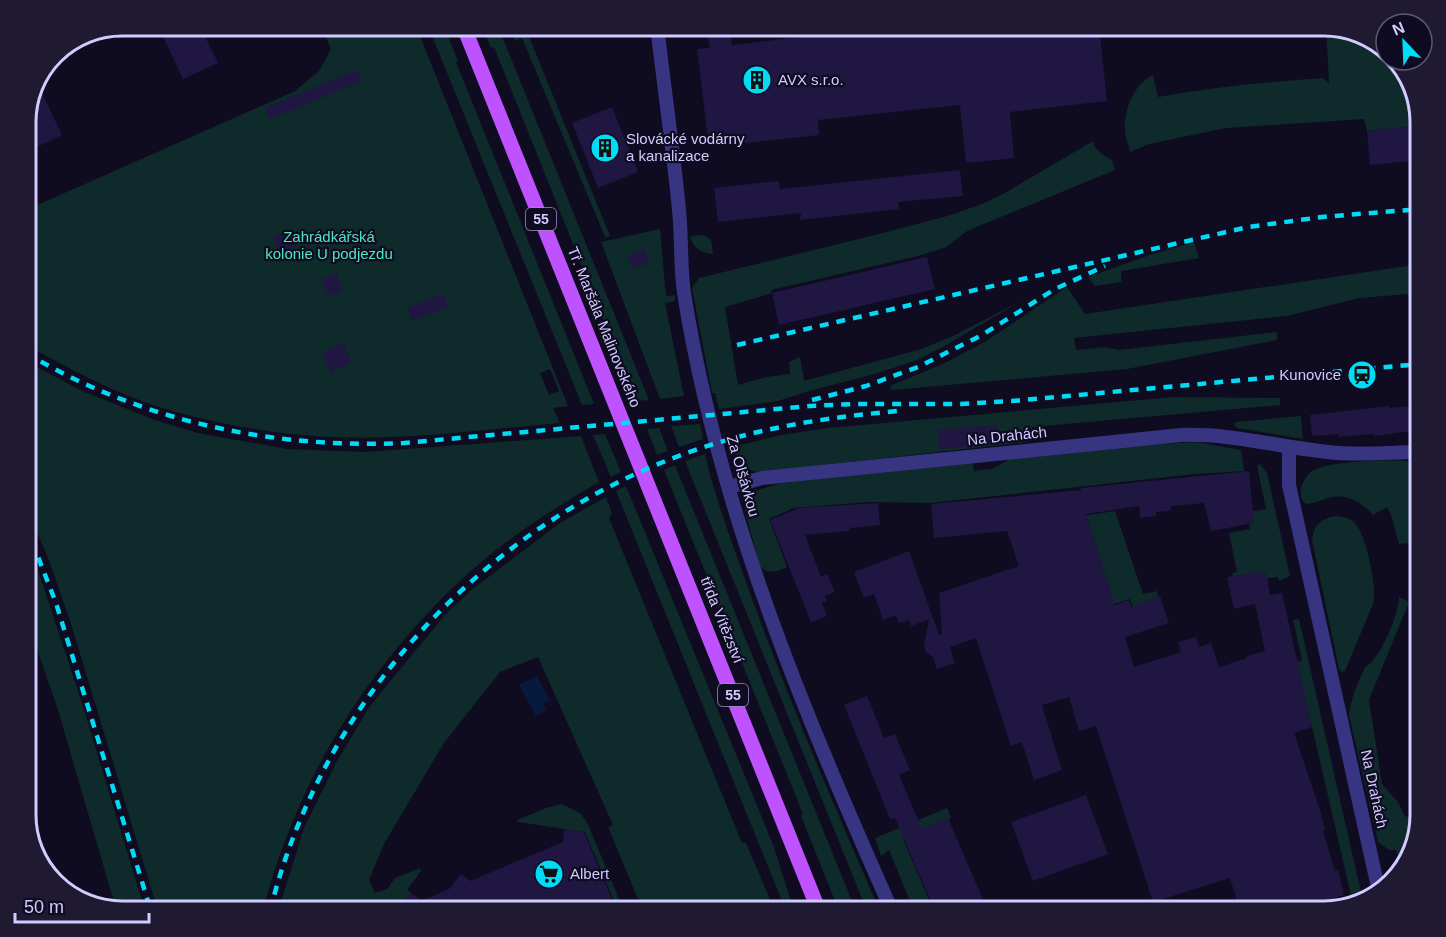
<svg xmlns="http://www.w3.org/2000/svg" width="1446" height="937" font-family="Helvetica,sans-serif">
<rect width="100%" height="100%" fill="#0f0b20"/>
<path fill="#0e2a2a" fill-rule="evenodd" d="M321 26H416L568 406 553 408 560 423C479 430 396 442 314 436 263 432 212 423 162 408 114 393 70 369 26 345V210L295 91 319 71 331 49ZM550 369 559 391 549 395 540 373Z
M428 26H444L458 61 456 62 594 404 582 405Z
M482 26H498L649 400 636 401 494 47 491 48Z
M509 26H517L522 37 528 34 610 236 605 237 522 38 515 41Z
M1326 26 1377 42 1386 51V60H1394L1408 74 1420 116V126L1367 131 1364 119 1226 128 1149 144 1130 152C1129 146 1126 139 1125 133 1123 112 1133 84 1153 75L1158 97C1213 87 1267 82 1323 78L1329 83Z
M1093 141C1095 151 1104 156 1112 160L1115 170 967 231 946 247 922 255 771 290 772 293 725 307 738 385 766 377 790 374 789 362 800 357 804 381 921 349 953 336 1025 299 941 348 917 360 878 373 806 392 778 401 719 409 715 393H712L692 288 699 278 867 237 944 217 982 204 1003 194Z
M660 229 666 296 675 295V301L665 303 684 396 660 399 601 242Z
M704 235 711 240 713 254C701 253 693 248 690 236Z
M1194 242 1199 258 1121 271V282L1095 286 1088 277 1150 255Z
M1420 264V293L1360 298 1287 316 1074 338 1076 350 1105 347 1119 350 1277 332V340L1127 369 892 390 890 386 947 362 986 341 1067 287 1085 314Z
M26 361 82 391 155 420 198 433 287 449 365 452 581 436 599 482C556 507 509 537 472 570 371 660 296 780 263 911H158L71 624 50 563 26 506Z
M1173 397 1280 398V405L1032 427 1031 435 1026 442 761 472C746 472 737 461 732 447L781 435 828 428Z
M1301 416 1303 439 1237 428 1234 424 1236 422Z
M700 424 703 439 679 447 671 426Z
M659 428 668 451 657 455 647 429Z
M605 434 621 472 611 477 593 435Z
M1196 442 1241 450 1244 471 1195 474 931 503 870 502 794 508 769 519 787 567C778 571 767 576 760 566L745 511 744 502 754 491 778 484 832 477 973 463 974 471 992 469 1010 459 1113 447Z
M705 454C716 502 735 550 751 596 790 703 835 808 880 911H867L685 461Z
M1409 461 1412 487 1420 486V502L1414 503 1419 542 1399 544 1391 515 1387 507 1373 515C1361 501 1344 492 1325 499 1318 501 1313 504 1306 504 1301 500 1300 495 1301 488 1303 482 1306 476 1311 472 1328 460 1387 460 1409 461Z
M1260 464 1267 473 1290 576 1279 581 1278 577 1234 582 1232 573 1237 572 1229 533 1250 529 1248 512 1266 509 1257 466Z
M675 465 856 911H841L837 906 801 816 803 814 664 470Z
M626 486 774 847 794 911H786L616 491Z
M606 497 612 513 609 518 742 843H746L775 911H643L608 827 613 825 538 657 500 672 444 743 384 844 369 880 375 893 387 889 395 878 420 868 421 871 407 890 411 893 403 903 400 900 397 904 400 911H278L304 828 336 763 368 709 387 685 444 616 470 591 560 523Z
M1115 511 1143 594 1157 591 1158 597 1144 602 1150 619 1137 623 1130 599 1114 604 1088 520 1083 516Z
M1336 516C1343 516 1349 518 1354 522 1366 533 1378 589 1373 604L1345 671 1342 672 1339 669 1312 540C1313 525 1322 518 1336 516Z
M26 542 37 567 82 703 145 911H123L116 909 58 710 26 617Z
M1399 597 1409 602 1369 700 1382 784 1398 802 1405 816 1419 821 1404 868 1387 884 1386 879 1399 866 1403 867 1396 850H1389L1378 842 1349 715C1351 697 1358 683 1365 667 1380 660 1399 614 1399 597Z
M1299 619 1363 901 1353 904 1297 662 1302 660 1293 620Z
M562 804 580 813 587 822 624 911H618L585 832 518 822 517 820 546 808Z
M947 808 951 818 903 839 934 911H914L889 850 881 856 875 838Z"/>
<path fill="#061a3e" d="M537 676 550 700 543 704 547 710 536 716 519 685Z"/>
<path fill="#201642" d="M158 26H200L218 63 183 79Z
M706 26H730L732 45 809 36 808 26H1099L1107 101 1010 112 1014 158 966 163 960 105 818 120 819 135 709 147 697 49 710 48Z
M357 70 362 81 270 119 265 108Z
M39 87 62 135 26 152V117Z
M612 107 638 172 598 188 572 123Z
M1420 126V160L1370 165 1367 131Z
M960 170 963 196 898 202 899 209 800 220 801 213 718 222 714 188 779 181 780 189Z
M291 231 297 246 279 253 273 237Z
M644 249 650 262 633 270 628 256Z
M927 257 935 289 779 325 772 293Z
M336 273 343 290 329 296 321 279Z
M443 294 448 307 412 321 407 308Z
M343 343 352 362 331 373 322 353Z
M1420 405V430L1374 436V434L1339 437 1338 434 1312 436 1310 415 1389 406V408Z
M996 425 998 444 939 449 938 430Z
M1249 471 1254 523 1211 531 1204 503 1171 506V511L1156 512V516L1140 518 1139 506 1086 514 1115 605 1129 600 1131 607 1160 596 1169 623 1125 637 1134 667 1181 652 1178 642 1196 637 1199 647 1211 643 1219 667 1247 658V656L1265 651 1255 604 1234 609 1227 577 1266 571 1270 595 1282 593 1312 727 1294 733 1320 810 1325 830 1323 831 1335 871 1338 870 1344 895 1334 898 1338 908 1324 911H1240L1230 878 1153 902 1096 726 1079 731 1069 697 1042 705 1062 770 1034 780 1022 742 1011 746 976 638 950 647 955 663 937 669 933 657 926 652 924 645 929 619 911 626 909 620 899 623 896 615 883 620 874 594 864 598 854 572 909 551 939 635 942 634 939 593 1019 566 1007 531 934 538 931 504 1081 490V488Z
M878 503 880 525 850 528V531L805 535 821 577 827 574 835 592 825 596 827 601 822 603 827 616 811 622 770 520 799 508Z
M867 696 884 738 895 734 910 770 899 775 922 829 948 818 988 911H935L895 818 890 819 844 705Z
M1086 795 1108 854 1033 881 1011 822Z
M564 829 584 832 617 912H396L411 893 421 901 449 889 461 874 470 881 563 842Z"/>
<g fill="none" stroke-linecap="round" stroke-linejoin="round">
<path stroke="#373482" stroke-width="14" d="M657 25C664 87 673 148 679 210 682 237 680 266 684 293 718 509 804 713 892 911
M1289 448V485L1379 892
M729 487 762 478 1181 435C1230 433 1279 447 1328 452 1359 456 1390 452 1420 452"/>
<path stroke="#bf52ff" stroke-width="15" d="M463 25 819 911"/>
<path stroke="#00dbf6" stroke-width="4.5" stroke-dasharray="9 8" stroke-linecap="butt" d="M737 345 1248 227 1322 217 1420 209
M26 353C140 421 272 449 404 443L810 406 855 404H961L1012 401 1420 364
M812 400 866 386 918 367 982 335 1055 289 1105 266
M26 526 56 603 151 911
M270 911C323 697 489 520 698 449 763 427 830 417 898 411"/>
</g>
<defs>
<g id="building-disc" transform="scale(1.5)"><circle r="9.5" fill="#00dbf6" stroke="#0f0b20"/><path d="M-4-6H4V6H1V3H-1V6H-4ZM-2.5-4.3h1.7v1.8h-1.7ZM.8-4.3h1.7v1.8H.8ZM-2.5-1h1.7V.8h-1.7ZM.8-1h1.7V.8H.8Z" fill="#111"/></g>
<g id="station-disc" transform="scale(1.5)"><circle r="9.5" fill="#00dbf6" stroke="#0f0b20"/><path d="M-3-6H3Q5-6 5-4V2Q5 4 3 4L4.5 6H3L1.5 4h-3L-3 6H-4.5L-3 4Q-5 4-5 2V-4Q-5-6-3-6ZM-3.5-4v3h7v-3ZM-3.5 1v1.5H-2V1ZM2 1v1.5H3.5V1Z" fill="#111"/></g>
<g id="supermarket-disc" transform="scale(1.5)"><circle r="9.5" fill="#00dbf6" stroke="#0f0b20"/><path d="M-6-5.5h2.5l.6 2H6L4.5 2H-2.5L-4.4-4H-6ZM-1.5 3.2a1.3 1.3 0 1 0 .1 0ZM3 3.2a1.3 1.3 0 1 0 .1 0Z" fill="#111"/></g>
</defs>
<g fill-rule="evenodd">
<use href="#building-disc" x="757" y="80"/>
<use href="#building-disc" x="605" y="148"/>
<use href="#station-disc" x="1362" y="375"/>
<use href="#supermarket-disc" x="549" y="874"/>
</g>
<g text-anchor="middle" stroke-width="4.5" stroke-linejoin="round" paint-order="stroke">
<g fill="#0f0b20" stroke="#9791bc" stroke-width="1.5">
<rect x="526" y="208" width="30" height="22" rx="4.5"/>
<rect x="718" y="684" width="30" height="22" rx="4.5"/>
</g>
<g font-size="14" font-weight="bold" fill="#d1cbff">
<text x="541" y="224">55</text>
<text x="733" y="700">55</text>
</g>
<g font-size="15" fill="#d1cbff" stroke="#0f0b20" text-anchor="start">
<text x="778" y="85">AVX s.r.o.</text>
<text x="626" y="144">Slovácké vodárny<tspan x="626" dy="17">a kanalizace</tspan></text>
<text x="1341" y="380" text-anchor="end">Kunovice</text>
<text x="570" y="879">Albert</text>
</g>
<g font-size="15" fill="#50e5c1" stroke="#0f0b20">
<text x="329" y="242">Zahrádkářská<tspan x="329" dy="17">kolonie U podjezdu</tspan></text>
</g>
<g font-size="15" fill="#d1cbff" stroke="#0f0b20">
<text transform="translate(604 327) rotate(68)" y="5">Tř. Maršála Malinovského</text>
<text transform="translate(1007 436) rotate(-6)" y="5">Na Drahách</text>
<text transform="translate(743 476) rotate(74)" y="5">Za Olšávkou</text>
<text transform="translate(722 620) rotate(68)" y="5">třída Vítězství</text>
<text transform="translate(1374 789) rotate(78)" y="5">Na Drahách</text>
</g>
</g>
<path d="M0 0H1446V937H0ZM122 36H1324A86 86 0 0 1 1410 122V815A86 86 0 0 1 1324 901H122A86 86 0 0 1 36 815V122A86 86 0 0 1 122 36Z" fill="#1f1a32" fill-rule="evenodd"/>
<path fill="none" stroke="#d1cbff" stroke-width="3" d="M122 36H1324A86 86 0 0 1 1410 122V815A86 86 0 0 1 1324 901H122A86 86 0 0 1 36 815V122A86 86 0 0 1 122 36Z"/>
<g transform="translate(1404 42) rotate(337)"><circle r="28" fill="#0f0b20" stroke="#5d5879" stroke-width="1.5"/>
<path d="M0-4.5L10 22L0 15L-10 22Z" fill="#00dbf6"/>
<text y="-9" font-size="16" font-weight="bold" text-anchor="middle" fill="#d1cbff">N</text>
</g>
<path d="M15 913v9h134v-9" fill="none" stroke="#d1cbff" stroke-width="3"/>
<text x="24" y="913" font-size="18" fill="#d1cbff" stroke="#0f0b20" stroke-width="4.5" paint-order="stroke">50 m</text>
</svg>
